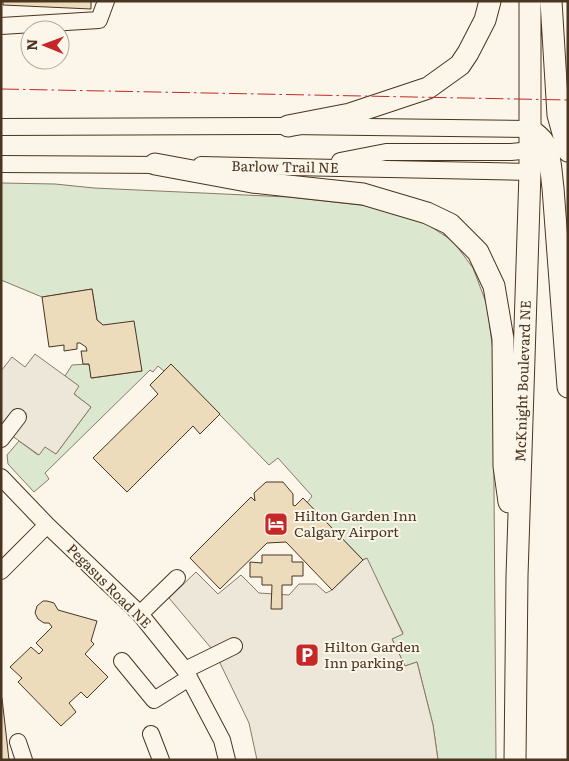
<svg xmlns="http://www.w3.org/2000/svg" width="569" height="761" font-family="Literata,serif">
<rect width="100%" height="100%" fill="#fbf6e9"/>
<path fill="#dce7d0" stroke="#887966" d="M1 183 55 184 94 188 288 197 378 207 419 219 453 241 473 268 487 305 493 351 496 760H438L433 725 417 662 405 666 392 639 403 633 366 558 363 560 307 503 312 496 278 458 269 465 171 365 164 371 158 366 153 372 150 370 45 473 49 479 34 492 8 464 7 455 19 441 38 455 45 446 56 454 91 407 73 393 78 386 65 376 72 365 89 364 92 378 142 371 103 325 97 320 92 289 42 297 1 280Z"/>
<path fill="#ede7d9" stroke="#887966" d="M35 354 79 386 74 394 91 407 56 454 45 447 39 455 1 428V371L12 357 25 367Z
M367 558 403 634 392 639 405 666 417 662 433 725 438 760H257L249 723 220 663 211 648 169 598 196 572 218 594 241 575 259 593 289 595 299 584H316L326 593 332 590 363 560Z"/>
<path fill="#ecdcbc" stroke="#4a3520" d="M3 1H91V9L3 5Z
M92 289 97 320 103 325 134 321 142 371 91 378 89 364H83L81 351H87L86 347 80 343H77V349L64 351V345L49 347 42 297Z
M171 364 220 414 200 434 193 426 127 492 93 458 158 394 150 385Z
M266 482H283L293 494V505L295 506 303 498 363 560 332 590 286 542 267 543 220 589 190 558 251 497 255 501 254 493Z
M262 555H292V562H303V576H292V585H282V609H271L272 585H262V577H250V562L262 563Z
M43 601H47L54 603 58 610 97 621 91 641 94 644 85 654 108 677 87 698 81 692 69 703 76 712 61 726 18 682 22 678 10 667 31 647 39 654 43 650 36 643 52 627 49 623H44L38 619 35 613 37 606Z
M1 698H2L9 760H1Z"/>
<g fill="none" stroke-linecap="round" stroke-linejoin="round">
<g stroke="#4a3520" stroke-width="18">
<path id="minor" d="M1 26 99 20 106 1
M1 127 288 126 530 129
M340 161 386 152H511L542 149
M1 164 166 165
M201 165 530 172
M1 439 18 417
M1 477 47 525 140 614 185 670 222 740 227 760
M1 571 47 525
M140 614 177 578
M122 661 154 700 189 678
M185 670 234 646
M151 734 161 760
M18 742 24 760"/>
</g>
<g stroke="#4a3520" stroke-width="23">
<path id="major" d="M551 1 558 115 568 151
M288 126 350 114 428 88 460 65 468 53 485 20 490 1
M530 129C534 133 539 136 542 140 551 151 551 174 553 188L568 387
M155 164 252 182 363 194 427 213 450 224 478 252 494 286 503 339 504 466 509 502
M515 760 517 576 530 172V1"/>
</g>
<use href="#minor" stroke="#fbf6e9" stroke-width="16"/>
<use href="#major" stroke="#fbf6e9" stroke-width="21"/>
<path stroke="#c62828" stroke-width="1" stroke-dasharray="18 4 2.5 4" stroke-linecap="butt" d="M1 89 568 100"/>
</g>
<defs>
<g id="hotel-square" transform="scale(1.25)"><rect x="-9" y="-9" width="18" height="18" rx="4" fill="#c62828" stroke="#fbf6e9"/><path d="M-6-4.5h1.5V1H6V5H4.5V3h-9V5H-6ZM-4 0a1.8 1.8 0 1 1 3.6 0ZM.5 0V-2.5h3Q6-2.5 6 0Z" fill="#fff"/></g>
<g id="parking-square" transform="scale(1.25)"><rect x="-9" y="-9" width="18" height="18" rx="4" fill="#c62828" stroke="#fbf6e9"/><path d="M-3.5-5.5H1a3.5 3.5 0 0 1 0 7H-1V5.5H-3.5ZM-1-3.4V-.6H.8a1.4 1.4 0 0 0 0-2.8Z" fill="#fff"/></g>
</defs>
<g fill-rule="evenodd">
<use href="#hotel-square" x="276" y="524"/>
<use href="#parking-square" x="307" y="655"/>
</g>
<g text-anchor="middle" stroke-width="4" stroke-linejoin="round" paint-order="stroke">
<g font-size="14" fill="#4a3520" stroke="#fbf6e9">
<text transform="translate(285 167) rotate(1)" y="5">Barlow Trail NE</text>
<text transform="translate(523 381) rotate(-88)" y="5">McKnight Boulevard NE</text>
<text transform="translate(109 586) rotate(45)" y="5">Pegasus Road NE</text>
</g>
<g font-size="14" fill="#4a3520" stroke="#fbf6e9" text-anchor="start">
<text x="294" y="521">Hilton Garden Inn<tspan x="294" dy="16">Calgary Airport</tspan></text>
<text x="324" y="652">Hilton Garden<tspan x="324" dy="16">Inn parking</tspan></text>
</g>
</g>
<rect width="569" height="761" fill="none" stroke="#4a3520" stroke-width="5"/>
<g transform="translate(45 45) rotate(271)"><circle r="24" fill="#fbf6e9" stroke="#b4a999"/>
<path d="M0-4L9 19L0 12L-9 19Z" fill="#c62828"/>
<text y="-8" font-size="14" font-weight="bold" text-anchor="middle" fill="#4a3520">N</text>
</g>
</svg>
